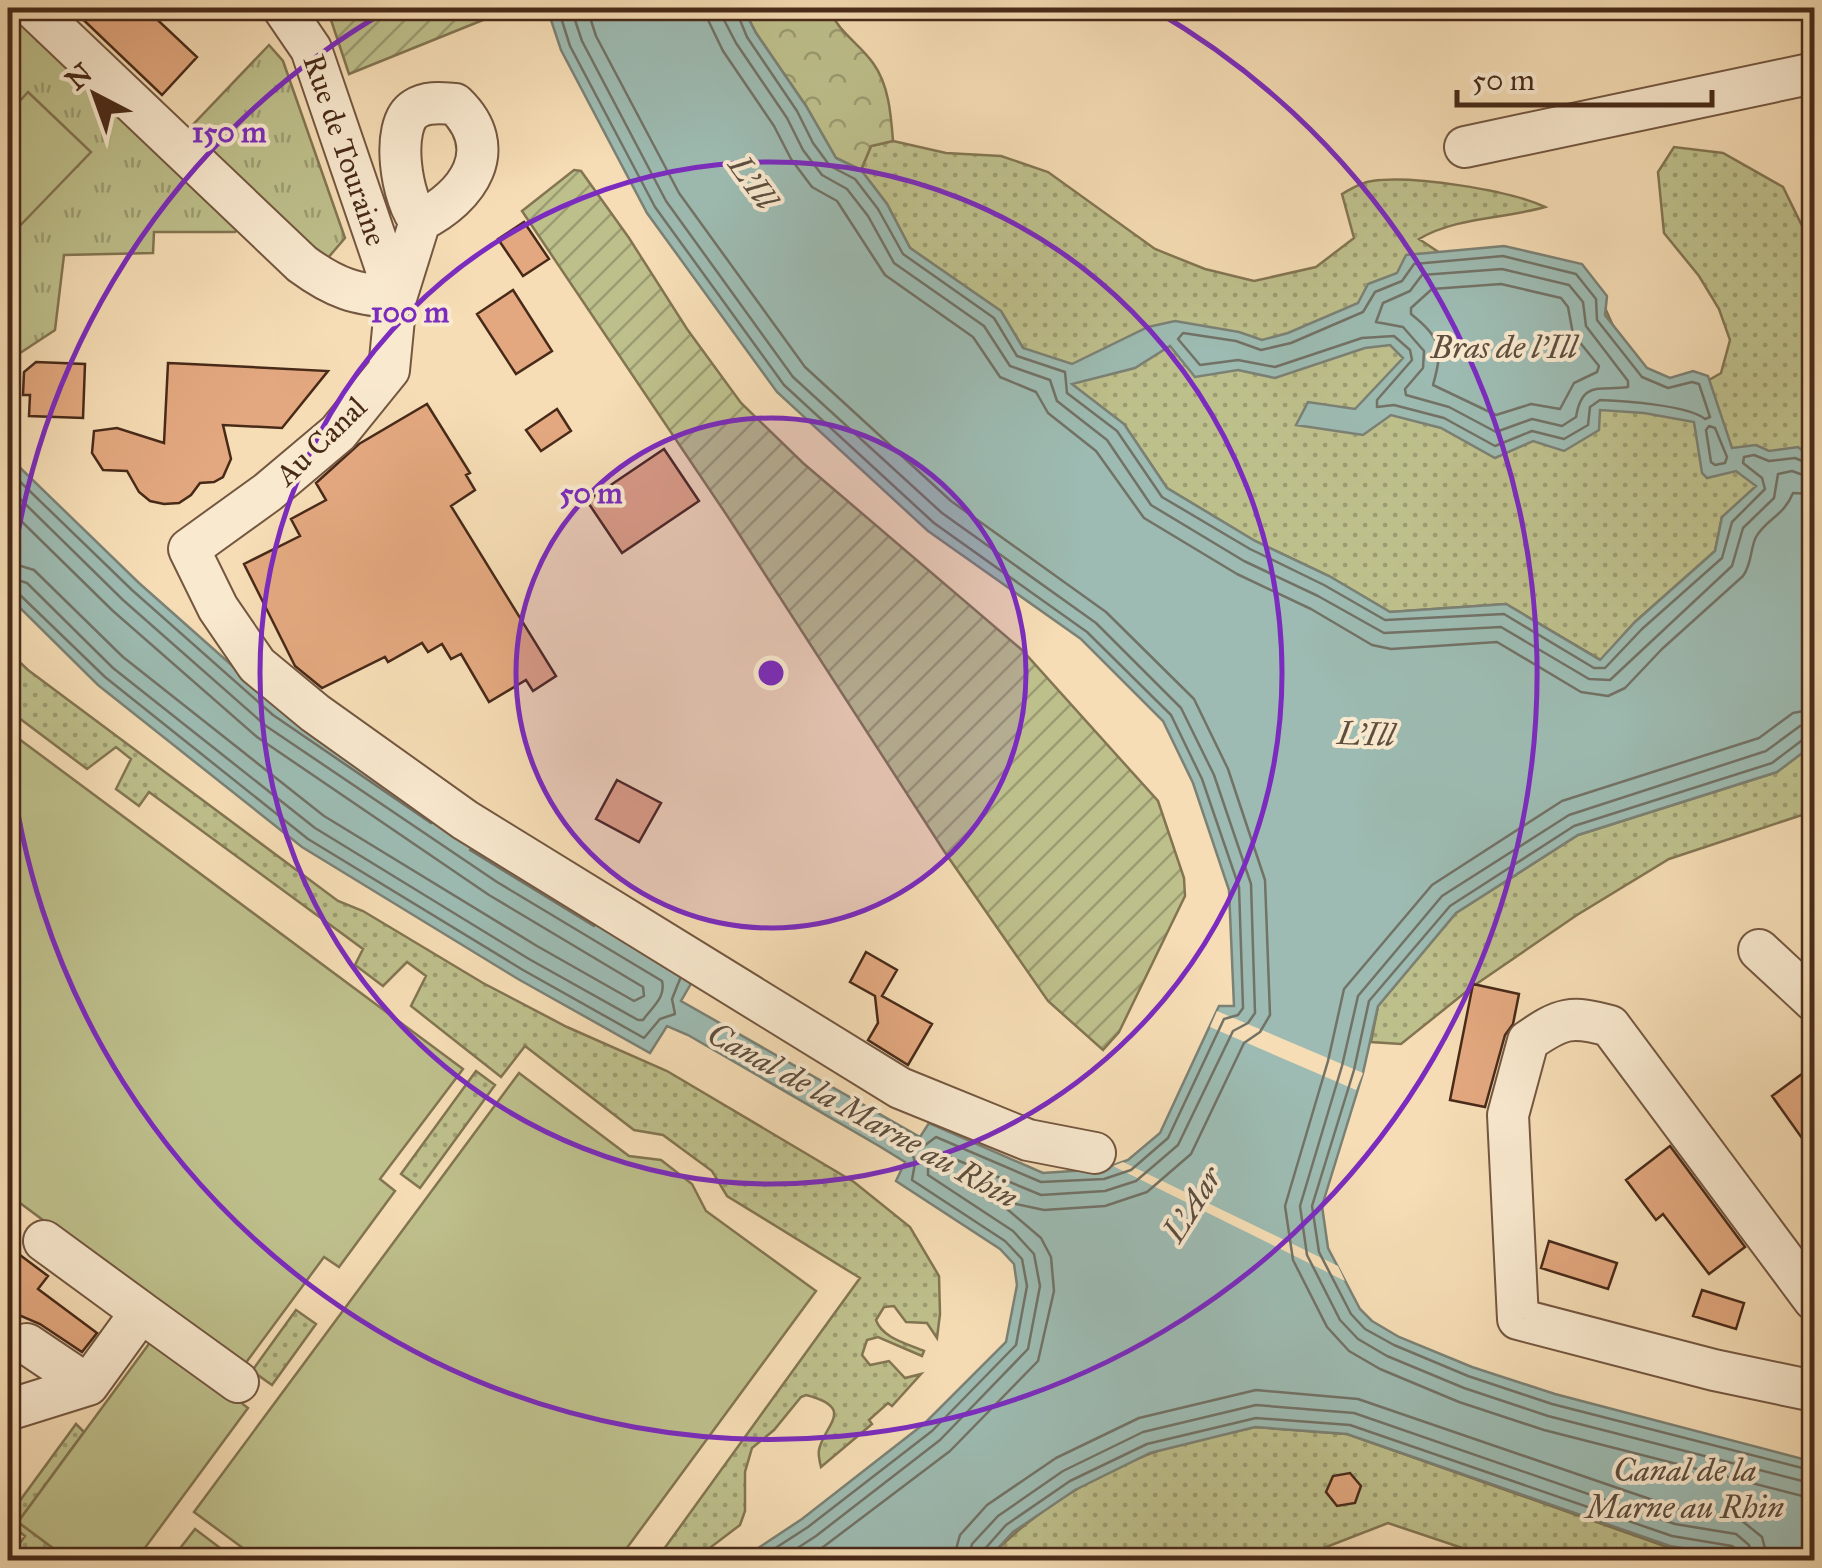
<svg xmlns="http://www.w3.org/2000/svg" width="1822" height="1568" font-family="'IM FELL Great Primer',serif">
<defs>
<pattern id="grass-dots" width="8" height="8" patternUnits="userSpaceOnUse" patternTransform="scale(2.5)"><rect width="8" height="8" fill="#bec08c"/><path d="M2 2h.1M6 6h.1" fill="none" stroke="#9c9c72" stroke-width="1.8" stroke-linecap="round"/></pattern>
<pattern id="forest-crowns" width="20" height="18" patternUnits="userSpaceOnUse" patternTransform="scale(2.5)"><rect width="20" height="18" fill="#bec08c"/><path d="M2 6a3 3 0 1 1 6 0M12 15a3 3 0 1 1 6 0" fill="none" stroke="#9c9c72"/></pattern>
<pattern id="park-tufts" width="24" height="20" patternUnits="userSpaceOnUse" patternTransform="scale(2.5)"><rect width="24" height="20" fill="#bec08c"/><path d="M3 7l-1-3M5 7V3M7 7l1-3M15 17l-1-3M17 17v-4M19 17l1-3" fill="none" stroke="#9c9c72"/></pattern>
<pattern id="garden-furrows" width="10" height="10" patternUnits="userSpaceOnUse" patternTransform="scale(2.5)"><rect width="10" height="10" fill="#bec08c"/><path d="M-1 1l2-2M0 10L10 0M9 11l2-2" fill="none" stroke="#9c9c72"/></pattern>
</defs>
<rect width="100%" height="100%" fill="#f6ddb5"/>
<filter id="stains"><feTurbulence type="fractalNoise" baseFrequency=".002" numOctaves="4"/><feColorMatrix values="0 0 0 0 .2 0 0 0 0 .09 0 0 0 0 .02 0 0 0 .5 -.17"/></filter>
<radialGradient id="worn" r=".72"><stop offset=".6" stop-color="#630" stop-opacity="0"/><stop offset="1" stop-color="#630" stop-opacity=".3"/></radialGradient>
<path fill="url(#grass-dots)" stroke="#837552" stroke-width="2.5" d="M893 141 946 153 1001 156 1048 172 1155 249 1205 269 1254 281 1316 267 1354 238 1342 194C1351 189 1361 182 1372 181 1412 175 1509 190 1545 207 1503 219 1456 217 1419 239L1452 261 1593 281 1630 364 1690 391 1721 373 1730 340 1719 309 1699 276 1664 233 1658 172 1674 147 1723 153 1783 187 1807 236 1814 256V479L1722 517 1715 551 1635 622 1601 660 1506 604 1390 612 1329 576 1255 541 1167 488 1124 424 1023 348 1001 311 910 248 887 204 861 170 871 146Z
M8 651 28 670 338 901 363 911 483 983 567 1027 667 1071 854 1182 910 1227 939 1276 940 1314 937 1338 927 1323 906 1322 894 1306 884 1307 876 1320C882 1338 908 1344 924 1351L922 1356 878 1337 867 1340 862 1355 870 1365 889 1361 905 1378 921 1374 892 1406 888 1403 869 1420 872 1424 821 1467C820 1463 818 1455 819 1450 824 1425 857 1408 806 1395L801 1397 774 1430 752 1448 745 1472V1511L740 1525 694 1560H656L860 1278 727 1196 712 1171 663 1135 634 1130 525 1046 501 1077 411 1006 426 976 407 962 383 986 355 965 363 949 149 792 139 806 116 789 131 759 116 747 87 769 11 712 8 715Z
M1814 744V811L1669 859 1577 915 1472 987 1401 1044 1371 1042 1378 1006 1456 913 1578 835 1777 772Z
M476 1071 495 1085 420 1188 401 1174Z
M296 1310 316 1324 272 1385 252 1371Z
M76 1424 84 1432 18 1522 69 1560H8L25 1536 8 1523V1517Z
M1255 1427 1347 1434 1670 1548 1743 1560H1498L1388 1523 1293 1560H987C1030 1514 1089 1477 1149 1454 1182 1441 1220 1436 1255 1427Z"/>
<path fill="url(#forest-crowns)" stroke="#837552" stroke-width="2.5" d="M743 8H828C840 34 858 42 873 63 889 85 891 115 893 141L871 146 861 170 836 158 806 106 756 33Z"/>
<path fill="url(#park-tufts)" stroke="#837552" stroke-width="2.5" d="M8 8H17L245 224 235 232H154L153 253 64 255 55 330 8 361Z
M269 45 283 61 345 238 327 259 186 132Z"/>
<path fill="url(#garden-furrows)" stroke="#837552" stroke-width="2.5" d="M327 8H483L488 18 349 74Z
M574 170 581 171 629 238 687 329 741 403 803 463 1022 650 1158 801 1184 878 1185 896 1119 1032 1103 1050 1048 1001 944 851 728 517 522 211Z"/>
<path fill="#bec08c" stroke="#837552" stroke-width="2.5" d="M28 92 91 152 11 235 8 232V114Z
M11 733 463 1069 380 1179 395 1191 339 1267 324 1257 242 1368 8 1194V738Z
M519 1073 629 1156 661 1160 692 1184 706 1211 816 1291 618 1560H259L194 1512Z
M154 1337 248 1408 136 1560H69L18 1522Z
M195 1529 236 1560H171Z"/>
<path fill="#9dbbb2" stroke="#7b8175" stroke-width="2.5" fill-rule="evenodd" d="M547 8H743L756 33 806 106 836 158 861 170 887 204 910 248 1001 311 1023 348 1072 364 1148 327 1175 321 1239 332 1262 340 1288 333 1358 303 1368 284 1397 273 1406 255 1504 246 1582 264 1607 296 1605 315 1647 368 1670 378 1693 371 1708 376 1732 448 1756 445 1769 451 1798 447 1814 459V744L1777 772 1578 835 1456 913 1378 1006 1363 1073 1322 1206 1328 1248 1360 1309 1372 1321 1399 1337 1472 1367 1555 1394 1814 1462V1560H1758L1670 1546 1347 1434 1255 1427 1150 1453 1075 1490 1013 1532 987 1560H740L802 1519 925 1423 1006 1342 1017 1285 1014 1264 1000 1249 896 1181 905 1162 879 1146 688 1035 667 1026 650 1053 518 979 302 847 98 685 8 596V456L139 583 280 708 696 975 681 1001 920 1137 929 1123 1043 1173 1103 1169 1128 1160 1160 1133 1219 1006H1234L1229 890 1193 783 1163 721 1081 639 928 531 777 392 647 213 561 50ZM1390 345 1403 358 1355 409 1308 402 1296 425 1363 435 1391 415 1441 428 1495 458 1533 441 1564 451 1599 430 1600 410 1644 413 1694 422 1702 473 1707 478 1736 471 1756 486 1722 517 1715 551 1635 622 1600 660 1506 604 1390 612 1329 576 1255 541 1167 488 1124 424 1072 384 1135 368 1170 346 1195 377 1238 370 1275 378 1365 348Z"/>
<path fill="#f6ddb5" d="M1217 1011 1363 1073 1356 1090 1210 1027Z
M1123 1162 1338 1266 1345 1281 1113 1166Z"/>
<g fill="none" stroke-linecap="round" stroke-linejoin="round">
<path stroke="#727266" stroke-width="2.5" d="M558 8 570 46 655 207 784 385 934 523 1087 632 1171 715 1202 779 1239 887 1243 1008 1238 1015 1224 1019 1168 1138 1131 1170 1104 1179 1041 1182 936 1137 924 1146 911 1148 915 1163 912 1180 1005 1241 1022 1259 1027 1286 1016 1345 932 1431 808 1527 757 1560
M571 8 582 41 666 201 793 377 942 513 1096 623 1181 708 1214 775 1251 884 1255 1013 1248 1023 1233 1031 1178 1145 1136 1181 1105 1191 1041 1195 940 1153 928 1158V1175L1013 1231 1034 1254 1040 1286 1028 1349 940 1440 816 1536 779 1560
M587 8 596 36 679 193 805 367 951 501 1106 612 1194 699 1228 769 1265 880 1270 1015 1260 1032 1244 1043 1191 1154 1147 1192 1105 1206 1044 1210 1007 1202V1209L1041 1238 1051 1257 1054 1291 1038 1361 950 1451 806 1560
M707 8 709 22 723 51 774 126 791 159 812 187 837 201 885 275 973 337 1000 377 1036 392 1048 413 1096 451 1144 518 1237 574 1311 609 1372 645 1391 649 1497 642 1581 692 1608 696 1625 688 1662 649 1743 576C1752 564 1750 549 1756 537 1766 519 1784 516 1793 493L1814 494
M722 8 723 18 736 43 787 118 803 150 822 175 847 189 868 216 894 263 984 326 1010 366 1050 380 1057 401 1107 440 1151 505 1244 561 1318 596 1384 633 1501 627 1589 679 1610 680 1732 566 1743 528 1774 498 1778 474 1792 471 1814 479
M735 8 747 37 797 111 813 143 830 166 855 179 878 209 903 254 994 318 1017 356 1065 372 1067 393 1117 431 1162 497 1250 549 1324 585 1385 620 1504 614 1594 668H1605L1642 629 1722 558 1732 522 1765 489 1762 478 1743 463 1744 457 1754 455 1769 461 1795 458 1814 466
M1503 256 1576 274 1596 299 1597 320 1642 377 1668 388 1692 382 1699 384 1710 417 1705 419C1688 405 1623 401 1600 400L1590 407 1588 425 1564 439 1532 431 1495 446 1444 418 1394 405 1377 407V400L1412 360 1410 350 1394 336 1362 338 1275 367 1238 360 1200 365 1178 339 1183 333 1236 341 1261 350 1291 343 1363 312 1375 292 1402 281 1414 264Z
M1502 269 1569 285 1583 302 1586 326 1628 381V387C1600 391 1582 380 1576 417L1562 426 1532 419 1496 432 1449 407 1406 395 1405 389 1423 368 1424 351 1403 327 1376 322 1383 303 1410 291 1422 275Z
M1501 284 1561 298 1568 307 1573 334 1599 366 1597 372 1574 383 1560 409 1531 404 1496 415 1433 385C1443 349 1442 339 1411 314V308L1432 289Z
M1709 426 1715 428 1727 457 1725 463 1715 465 1711 462 1706 430Z
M8 470 132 590 273 715 431 823
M8 487 123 600 266 726 497 882 662 981C666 998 652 1007 643 1020H638L529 959 315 828 113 668 27 583 8 577
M8 508 113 611 257 737 489 895 643 987 644 996 634 1001 537 946 324 816 123 657 34 570 8 562
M8 590 18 593 105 677 308 839 523 970 644 1038 660 1019 675 1014 672 999 680 979
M1814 709 1793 713 1759 738 1562 801 1432 885 1344 989 1328 1061 1285 1206 1293 1260 1327 1327 1349 1351 1380 1369 1459 1402 1544 1430 1814 1499
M1814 724 1800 726 1766 751 1569 815 1442 896 1358 996 1342 1066 1300 1206 1307 1255 1340 1320 1358 1339 1387 1356 1464 1388 1548 1416 1814 1484
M1814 736 1805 738 1772 763 1574 826 1450 906 1369 1001 1354 1070 1312 1206 1319 1252 1351 1314 1365 1329 1394 1345 1468 1376 1552 1404 1814 1471
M470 850 594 926
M953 1560 960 1535 987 1505 1056 1458 1139 1418 1256 1390 1358 1399 1679 1509 1741 1520 1762 1537 1768 1560
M968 1560 972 1544 998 1516 1063 1471 1143 1432 1256 1405 1354 1413 1675 1524 1736 1534 1749 1545 1753 1560
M981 1560 983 1551 1006 1525 1070 1481 1147 1444 1256 1418 1350 1425 1672 1536 1732 1546 1739 1551 1740 1560"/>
</g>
<path fill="#e3a87f" stroke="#482a19" stroke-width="2.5" d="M71 8H145L197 57 162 95Z
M524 222 549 259 523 276 498 239Z
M513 290 552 351 516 374 477 314Z
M36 362 85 364 83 418 29 416 30 395H23L24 372Z
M168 363 190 364 328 371 282 428 223 425 231 459 223 477 214 482 200 483 191 495 179 503 164 504 150 501 139 492 127 471 103 470 92 453 94 431 117 428 164 443Z
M427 404 470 473 466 475 475 490 451 506 556 676 533 691 526 680 489 702 461 654 451 659 442 644 428 652 422 643 388 662 385 657 322 688 295 666 244 564 300 536 291 519 326 500 316 483 359 444Z
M557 409 571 431 541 451 526 430Z
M664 449 699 501 622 553 587 501Z
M617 780 661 803 639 842 596 819Z
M866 952 897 970 882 996 932 1024 908 1065 868 1040 878 1023 875 996 850 982Z
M1473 984 1519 994 1513 1024 1505 1035 1485 1107 1450 1100Z
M1814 1065V1155L1772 1096Z
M1670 1146 1745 1247 1709 1274 1663 1214 1656 1220 1626 1180Z
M1549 1241 1617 1263 1608 1289 1541 1268Z
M8 1246 48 1276 38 1289 97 1333 82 1352 40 1324 19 1315 8 1330Z
M1702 1290 1744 1303 1736 1329 1693 1316Z
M1350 1473 1361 1486 1355 1503 1337 1506 1326 1492 1333 1476Z"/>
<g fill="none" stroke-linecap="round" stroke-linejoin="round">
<g stroke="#745740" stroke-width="44">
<path id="minor" d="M33 8 302 264C336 289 355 294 396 298
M283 8 311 49 396 298
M1465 147 1814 73
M420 221C402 202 389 125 415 109 427 101 442 103 455 104 502 149 468 197 420 221L396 298 389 370 338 433 268 492 189 549 218 608 257 665 315 713 465 820 900 1088 1028 1140 1095 1153
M1759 950 1814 1001
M44 1241 141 1312
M1814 1300 1610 1026C1571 1015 1561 1018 1528 1041L1508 1115 1518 1319 1714 1370 1814 1391
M27 1344 88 1385
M8 1410 88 1385 141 1312 238 1382"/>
</g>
<use href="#minor" stroke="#f9e9cf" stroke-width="40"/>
</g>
<circle cx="771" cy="673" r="255" fill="#7b2cbf" fill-opacity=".12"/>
<g fill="none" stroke="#7b2cbf" stroke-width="5">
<circle cx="771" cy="673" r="255"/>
<circle cx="771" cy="673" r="511"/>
<path d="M8 606A766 766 0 0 1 388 10M1154 10A766 766 0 1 1 8 740"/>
</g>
<g text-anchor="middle" stroke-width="8" stroke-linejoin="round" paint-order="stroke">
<g font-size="30" fill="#482a19" stroke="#f9e9cf">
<text transform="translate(345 150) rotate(71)" y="10">Rue de Touraine</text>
<text transform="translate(321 441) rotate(-44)" y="10">Au Canal</text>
</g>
<g font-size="32" font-style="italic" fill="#5d4e3f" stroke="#f9e9cf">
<text transform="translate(753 182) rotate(54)" y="11">L'Ill</text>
<text x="1504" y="358">Bras de l'Ill</text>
<text transform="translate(1366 734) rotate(2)" y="11">L'Ill</text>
<text transform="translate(863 1115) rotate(29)" y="11">Canal de la Marne au Rhin</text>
<text transform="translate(1192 1204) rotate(-58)" y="11">L'Aar</text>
<text x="1685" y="1481">Canal de la<tspan x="1685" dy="37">Marne au Rhin</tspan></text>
</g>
</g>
<circle cx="771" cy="673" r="15" fill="#7b2cbf" stroke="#f9e9cf" stroke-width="5"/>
<g font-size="30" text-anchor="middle" font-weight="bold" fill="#7b2cbf" stroke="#f9e9cf" stroke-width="8" stroke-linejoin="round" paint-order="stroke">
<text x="229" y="142">150 m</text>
<text x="410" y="322">100 m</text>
<text x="591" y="503">50 m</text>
</g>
<rect width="1822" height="1568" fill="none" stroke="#f6ddb5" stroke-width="40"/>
<rect x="10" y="10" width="1802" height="1548" fill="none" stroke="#482a19" stroke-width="5"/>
<rect x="20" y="20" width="1782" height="1528" fill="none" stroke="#482a19" stroke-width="2.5"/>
<g transform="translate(95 95) rotate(319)" stroke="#f9e9cf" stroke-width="8" paint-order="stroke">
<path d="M0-8L18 38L0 25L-18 38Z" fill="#482a19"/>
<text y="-15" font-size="28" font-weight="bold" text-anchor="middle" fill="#482a19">N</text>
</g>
<path d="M1457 90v15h255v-15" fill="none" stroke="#482a19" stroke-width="5"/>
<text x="1472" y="90" font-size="30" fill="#482a19" stroke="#f9e9cf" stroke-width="8" paint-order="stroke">50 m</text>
<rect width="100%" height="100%" filter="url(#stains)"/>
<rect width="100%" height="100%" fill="url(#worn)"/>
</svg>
